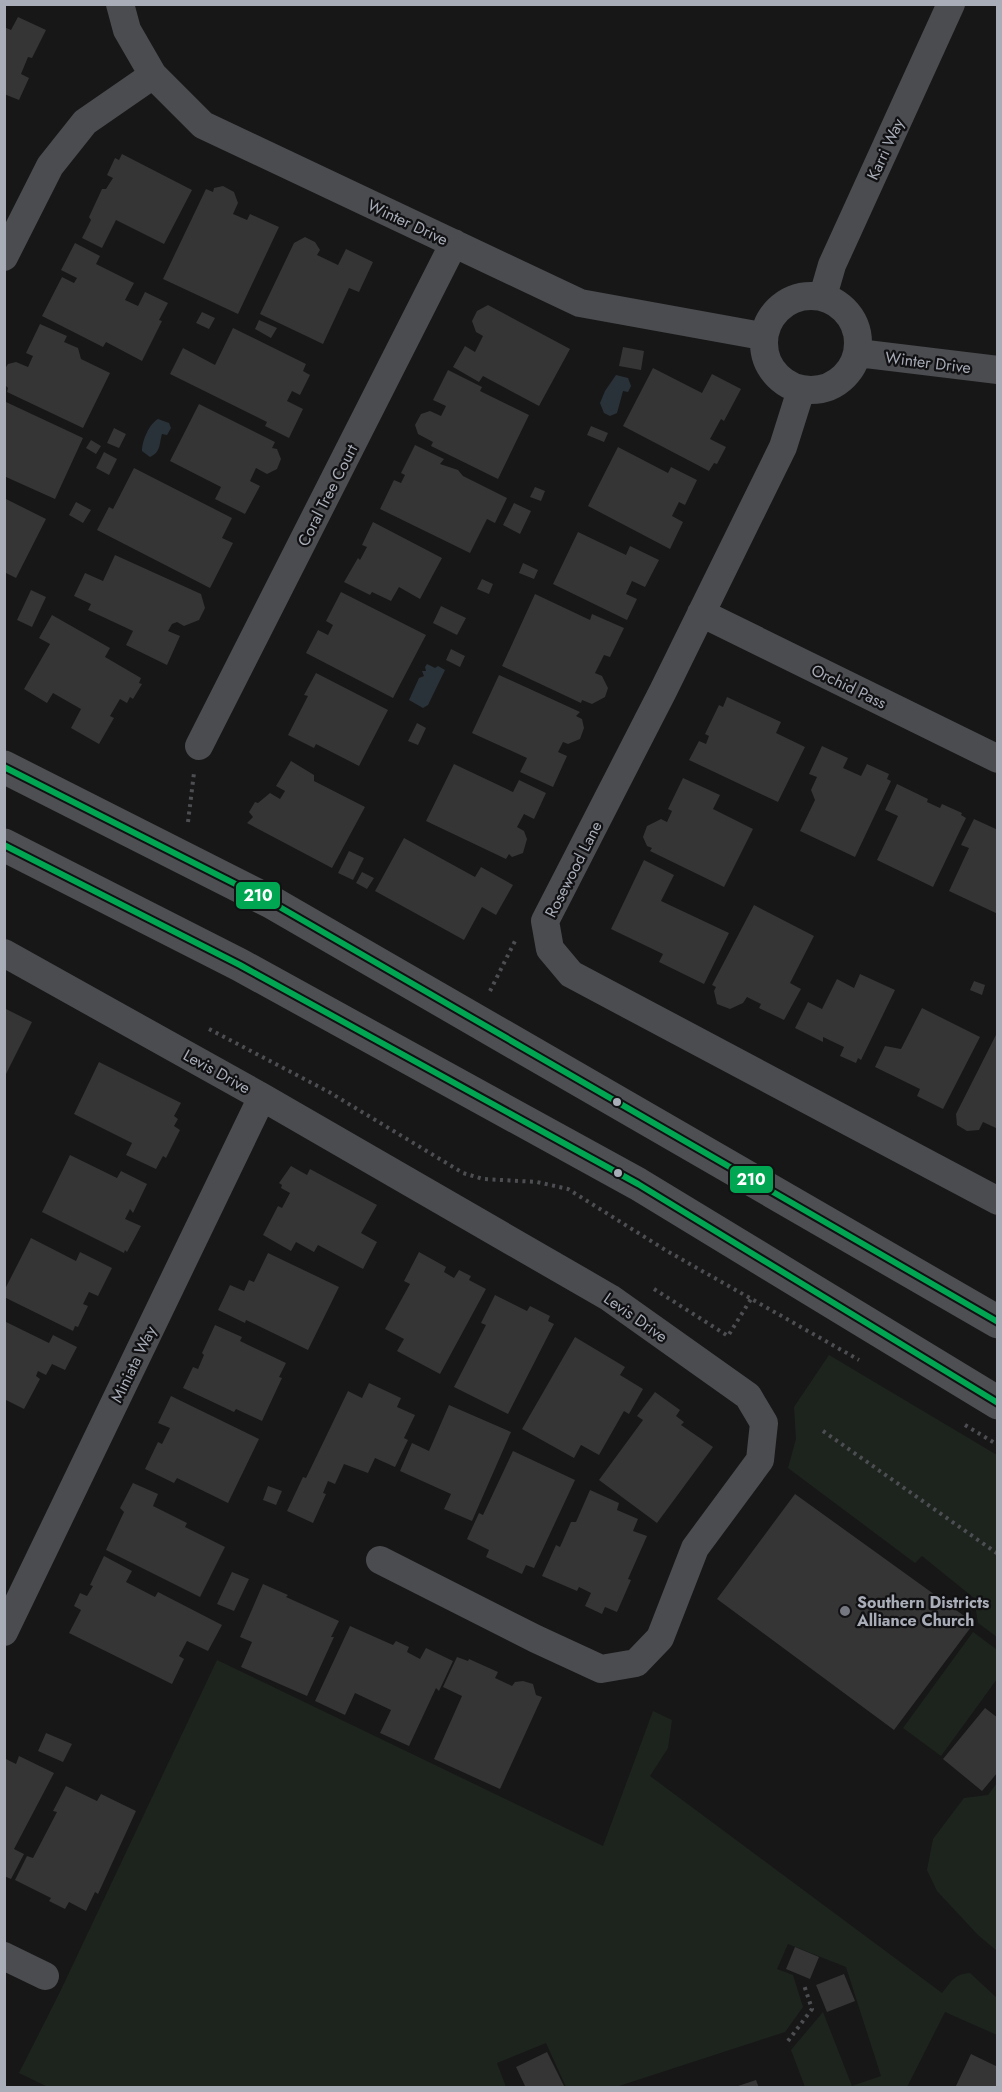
<svg xmlns="http://www.w3.org/2000/svg" width="1002" height="2092" font-family="Jost,sans-serif">
<rect width="100%" height="100%" fill="#171717"/>
<path fill="#1d241e" d="M829 1355 997 1455V1637L978 1623 974 1598 922 1556 915 1563 788 1468 796 1439 794 1407Z
M973 1632 996 1649 997 1679 941 1756 903 1728Z
M217 1660 603 1846 653 1711 672 1720 668 1748 650 1776 942 1993C951 1982 954 1974 970 1973L997 1998V2035L945 2012 907 2087H805L791 2050 823 2012 852 2086 881 2076 846 1967 788 1944 777 1969 793 1975 803 2007 785 2032 616 2087H566L546 2043 497 2063 506 2087H48L19 2073 59 1994Z
M997 1783V1951L978 1935 937 1891 927 1870 933 1839 964 1798 988 1795Z"/>
<path fill="#2a3239" d="M616 375 628 378 631 386 628 392 623 391 617 413 610 416 604 413 600 403 605 391Z
M158 419 169 423 171 428 167 435 162 434C159 444 161 452 150 457L142 451C142 441 149 424 158 419Z
M427 664 435 668 438 666 445 670 428 705 423 708 409 700 419 678 424 676 422 671H426L425 667Z"/>
<path fill="#353536" d="M18 17 46 30 32 58 28 57 21 74 29 78 19 100 4 94V27L11 30Z
M122 154 192 190 164 244 116 220 102 248 82 238 91 220 89 217 102 189H106L113 178 107 175 115 158 119 160Z
M223 186 234 192 238 203 233 214 247 220 250 214 279 227 238 314 163 279 206 189 213 192 214 188Z
M305 237 315 242 320 250 317 255 338 265 346 249 373 262 359 292 349 288 323 344 260 314 294 243Z
M75 243 100 256 96 264 134 283 125 300 138 306 145 292 168 303 159 320 162 321 142 361 106 342 103 347 42 316 62 277 74 283 77 278 61 270Z
M488 305 570 349 539 406 483 376 479 382 453 367 465 346 475 352 483 336 476 332 472 321 477 311Z
M202 312 215 318 209 329 196 323Z
M259 320 277 328 271 338 255 329Z
M40 324 67 336 64 342 78 348 81 359 110 373 83 428 7 392 8 388 4 384V370L8 364 16 362 28 367 33 356 26 353Z
M233 328 306 364 303 371 310 375 300 395 292 391 287 401 303 409 289 438 265 426 267 422 170 374 183 348 215 365Z
M623 347 644 351 641 370 619 366Z
M653 368 702 393 712 374 741 389 724 421 721 419 710 439 726 447 717 464 714 463 709 471 623 426Z
M448 370 482 387 480 391 529 415 498 479 431 446 433 442 418 434 415 425 421 414 430 411 441 416 446 406 433 400Z
M6 402 83 438 55 499 6 477 4 480Z
M199 404 275 442 272 448 277 449 281 459 277 469 267 474 256 468 250 481 260 486 245 514 215 499 221 487 170 461Z
M591 426 608 433 604 442 587 435Z
M114 428 126 434 119 448 107 443Z
M91 440 101 446 96 454 86 448Z
M415 445 444 459 440 464 458 470 463 476 507 498 495 523 487 519 470 553 380 509 394 480 401 483 405 475 401 473Z
M618 447 668 473 671 467 697 480 685 505 679 502 672 516 683 522 670 549 588 506Z
M104 452 117 459 109 475 96 468Z
M134 468 232 518 222 538 233 543 210 588 97 530 109 507 113 509Z
M535 487 545 491 541 501 530 497Z
M4 498 46 519 16 578 4 572Z
M76 502 91 510 83 523 69 515Z
M514 503 531 511 520 534 503 525Z
M373 522 442 558 420 599 399 587 391 601 372 592 370 595 344 582 358 558 360 560 367 547 362 545Z
M578 532 626 555 630 546 659 560 645 587 632 581 626 594 637 599 627 620 553 584Z
M115 555 201 594 205 608 199 620 184 626 177 622 172 624 168 631 180 636 167 665 126 645 133 631 88 610 91 604 74 596 85 573 103 581Z
M523 563 538 570 534 579 519 573Z
M482 579 493 584 489 594 477 589Z
M31 590 46 597 32 627 17 620Z
M341 592 426 635 393 698 306 653 318 630 328 635 333 625 326 621Z
M535 594 590 620 592 614 624 628 610 657 604 655 595 673 602 676 608 688 605 697 592 704 582 700 581 703 502 666Z
M441 606 466 618 457 635 433 623Z
M52 615 110 648 105 657 141 678 139 683 142 684 133 699 130 697 127 703 120 699 110 716 114 718 99 744 71 728 81 709 53 693 47 703 24 689 50 644 39 638Z
M451 649 465 656 460 667 446 660Z
M316 673 388 710 359 766 316 744 314 748 288 735 308 696 304 695Z
M499 675 580 712 576 716 582 719 584 728 580 739 568 744 563 742 558 752 567 756 553 787 520 772 527 758 472 733Z
M727 697 781 722 776 733 805 747 778 802 689 760 699 741 706 744 709 736 705 734 719 705 723 707Z
M417 723 426 728 418 745 408 741Z
M822 746 848 758 843 768 861 776 867 764 889 774 887 779 891 781 855 857 800 831 815 800 811 790 817 777 809 774Z
M291 761 314 775V781L365 807 332 868 247 823 253 817 249 812 255 802 258 803 270 793 280 799 285 791 276 786Z
M454 764 513 792 519 780 546 793 534 819 524 814 517 827 524 831 527 839 523 853 512 857 509 854 506 859 426 821Z
M683 778 720 795 713 809 753 829 724 887 650 851 652 848 647 846 643 837 647 826 661 819 667 822 672 811 668 809Z
M897 784 928 799 927 802 940 808 942 804 962 813 961 815 966 818 933 887 877 860 898 816 885 810Z
M974 819 998 830V914L949 891 969 848 961 845Z
M404 838 475 877 481 867 513 885 496 915 482 907 464 940 375 891Z
M349 851 364 858 353 880 338 873Z
M644 860 674 875 661 901 729 933 704 984 659 962 663 954 611 929Z
M362 872 374 878 367 889 356 883Z
M754 905 814 936 790 983 801 989 784 1020 759 1008 761 1004 747 997 743 1003 730 1009 717 1004 714 991 716 987 712 985Z
M860 974 895 990 861 1060 858 1058 856 1063 840 1056 844 1047 823 1037V1042L795 1028 808 1002 822 1009 837 979 854 988Z
M974 981 985 985 982 995 970 990Z
M4 1008 32 1022 4 1078Z
M922 1008 980 1037 943 1109 917 1096 920 1089 875 1067 885 1046 901 1049Z
M998 1031V1129L983 1122 979 1130 967 1131 957 1125 956 1114Z
M99 1062 181 1103 174 1116 178 1119 174 1126 180 1130 166 1158 163 1156 156 1169 126 1155 132 1143 74 1114Z
M70 1155 117 1178 121 1171 147 1184 133 1213 130 1209 125 1219 141 1226 127 1252 125 1250 124 1253 42 1212Z
M291 1166 307 1175 310 1169 377 1205 361 1233 377 1242 363 1269 318 1245 314 1252 296 1242 291 1251 263 1235 278 1206 282 1208 290 1193 281 1188 282 1185 279 1183Z
M31 1238 76 1261 80 1252 112 1268 98 1296 89 1292 83 1304 88 1306 78 1327 75 1326 73 1331 4 1297V1291Z
M419 1252 446 1267 444 1272 454 1278 459 1270 471 1276 469 1280 486 1289 440 1374 397 1351 404 1339 385 1329 410 1284 404 1281Z
M268 1253 339 1287 308 1350 246 1320 245 1323 218 1310 230 1285 244 1291 249 1280 254 1282Z
M495 1295 527 1311 530 1306 550 1316 548 1321 554 1324 508 1414 454 1387 486 1325 481 1323Z
M4 1321 49 1343 53 1335 77 1347 65 1370 52 1364 46 1375 38 1371 36 1376 40 1379 24 1409 4 1399Z
M215 1325 242 1337 240 1341 286 1363 279 1377 282 1378 262 1421 236 1409 234 1412 183 1388 193 1367 198 1369 204 1355 202 1353Z
M575 1337 625 1367 620 1375 643 1389 629 1414 624 1411 599 1455 581 1445 574 1458 522 1429Z
M369 1383 401 1398 397 1407 415 1415 404 1438 408 1440 395 1467 375 1458 368 1473 344 1464 335 1484 328 1481 323 1493 326 1494 313 1523 287 1511 303 1477 306 1478 348 1391 362 1398Z
M655 1392 680 1410 676 1416 684 1422 681 1425 713 1447 657 1523 599 1480 643 1420 637 1416Z
M171 1396 259 1439 228 1503 177 1478 174 1483 145 1469 158 1442 162 1444 170 1428 158 1423Z
M449 1405 511 1432 472 1521 444 1509 451 1494 400 1471 412 1443 429 1451Z
M513 1451 575 1480 534 1568 526 1565 522 1574 486 1557 489 1550 467 1539 479 1513 483 1515Z
M133 1483 158 1494 153 1506 187 1523 185 1527 225 1547 200 1597 106 1550 124 1512 120 1508Z
M268 1486 282 1491 276 1505 263 1500Z
M590 1490 619 1503 617 1510 638 1519 633 1531 647 1536 628 1579 631 1580 617 1612 605 1607 602 1614 585 1606 591 1593 579 1587 577 1591 542 1576 556 1545 560 1547 571 1522H576Z
M795 1494 974 1623 894 1730 717 1599Z
M104 1556 132 1571 126 1582 155 1597 158 1592 222 1625 208 1651 187 1641 179 1656 184 1659 172 1684 69 1633 81 1610 74 1606 80 1593 87 1596 93 1586 90 1585Z
M232 1572 249 1579 234 1611 217 1604Z
M263 1584 288 1595 286 1597 339 1621 331 1637H334L307 1696 241 1667 252 1642 240 1637Z
M350 1626 393 1645 396 1641 409 1647 407 1652 420 1659 426 1648 453 1661 439 1691 436 1688 409 1746 380 1733 391 1710 355 1693 345 1715 315 1701Z
M457 1657 468 1661 469 1659 498 1672 495 1678 512 1686 515 1682 523 1681 533 1684 536 1695 542 1697 500 1789 434 1759 462 1696 443 1687Z
M985 1708 998 1718V1772L982 1791 943 1759Z
M46 1733 72 1744 63 1762 38 1751Z
M19 1756 54 1773 14 1849 24 1854 11 1879 4 1876V1758L16 1764Z
M66 1786 97 1801 101 1794 136 1811 98 1894 95 1892 86 1911 69 1902 65 1909 49 1901 51 1898 15 1880 27 1856 33 1858 57 1812 53 1811Z
M795 1947 819 1957 810 1979 786 1969Z
M844 1974 855 2001 827 2012 816 1985Z
M547 2052 565 2088H526L516 2067Z
M971 2054 998 2067V2088H955Z
M756 2080 759 2088H735V2087Z"/>
<g fill="none" stroke-linecap="round" stroke-linejoin="round">
<path stroke="#4d4e52" stroke-width="4" stroke-dasharray="3 4.5" stroke-linecap="butt" d="M188 822 194 773
M490 991 516 939
M209 1029 329 1092 463 1173 483 1179 537 1182 568 1189 667 1251 859 1360
M654 1289 728 1336 751 1299
M965 1425 998 1445
M823 1431 998 1554
M788 2041 812 2009 804 1985"/>
<path stroke="#4b4c50" stroke-width="28" d="M120 4 127 30 153 75 203 125 580 303 762 336
M4 257 50 166 85 122 153 75
M764 343a47 47 0 1 1 94 0a47 47 0 1 1-94 0Z
M823 296 832 265 951 4
M858 353 998 370
M801 390 783 447 663 691 545 921 550 949 571 974 998 1201
M701 613 998 759
M199 746 454 243
M4 953 262 1097 610 1298 748 1396 764 1423 760 1460 695 1548 660 1638 636 1663 601 1669 536 1639 380 1560
M4 1632 262 1097
M4 1956 45 1976"/>
<path stroke="#4d4f52" stroke-width="33" d="M4 767 271 902 998 1322
M4 845 240 965 638 1184 998 1403"/>
<g stroke="#111113" stroke-width="10">
<path id="bus-1" d="M4 767 271 902 998 1322
M4 845 240 965 638 1184 998 1403"/>
</g>
<use href="#bus-1" stroke="#00a651" stroke-width="6"/>
</g>
<g fill="#a8adb8" stroke="#111113" stroke-width="2">
<circle cx="617" cy="1102" r="5"/>
<circle cx="618" cy="1173" r="5"/>
</g>
<circle fill="#757880" stroke="#111113" stroke-width="2" cx="845" cy="1611" r="6"/>
<g text-anchor="middle" stroke-width="4.5" stroke-linejoin="round" paint-order="stroke">
<g font-size="16" fill="#a8adb8" stroke="#111113">
<text transform="translate(885 149) rotate(-65)" y="6">Karri Way</text>
<text transform="translate(408 222) rotate(25)" y="6">Winter Drive</text>
<text transform="translate(928 362) rotate(7)" y="6">Winter Drive</text>
<text transform="translate(327 495) rotate(-63)" y="6">Coral Tree Court</text>
<text transform="translate(849 686) rotate(26)" y="6">Orchid Pass</text>
<text transform="translate(573 869) rotate(-63)" y="6">Rosewood Lane</text>
<text transform="translate(217 1071) rotate(29)" y="6">Levis Drive</text>
<text transform="translate(636 1317) rotate(35)" y="6">Levis Drive</text>
<text transform="translate(133 1364) rotate(-64)" y="6">Miniata Way</text>
</g>
<g font-size="16" font-weight="bold" fill="#a8adb8" stroke="#111113" text-anchor="start">
<text x="857" y="1608">Southern Districts<tspan x="857" dy="18">Alliance Church</tspan></text>
</g>
</g>
<g stroke="#111113" stroke-width="2">
<rect x="235" y="881" width="46" height="29" rx="6" fill="#00a651"/>
<rect x="729" y="1165" width="45" height="29" rx="6" fill="#00a651"/>
</g>
<g font-size="16" text-anchor="middle" font-weight="bold" fill="#fff">
<text x="258" y="901">210</text>
<text x="751" y="1185">210</text>
</g>
<rect width="1002" height="2092" fill="none" stroke="#a8adb8" stroke-width="12"/>
</svg>
